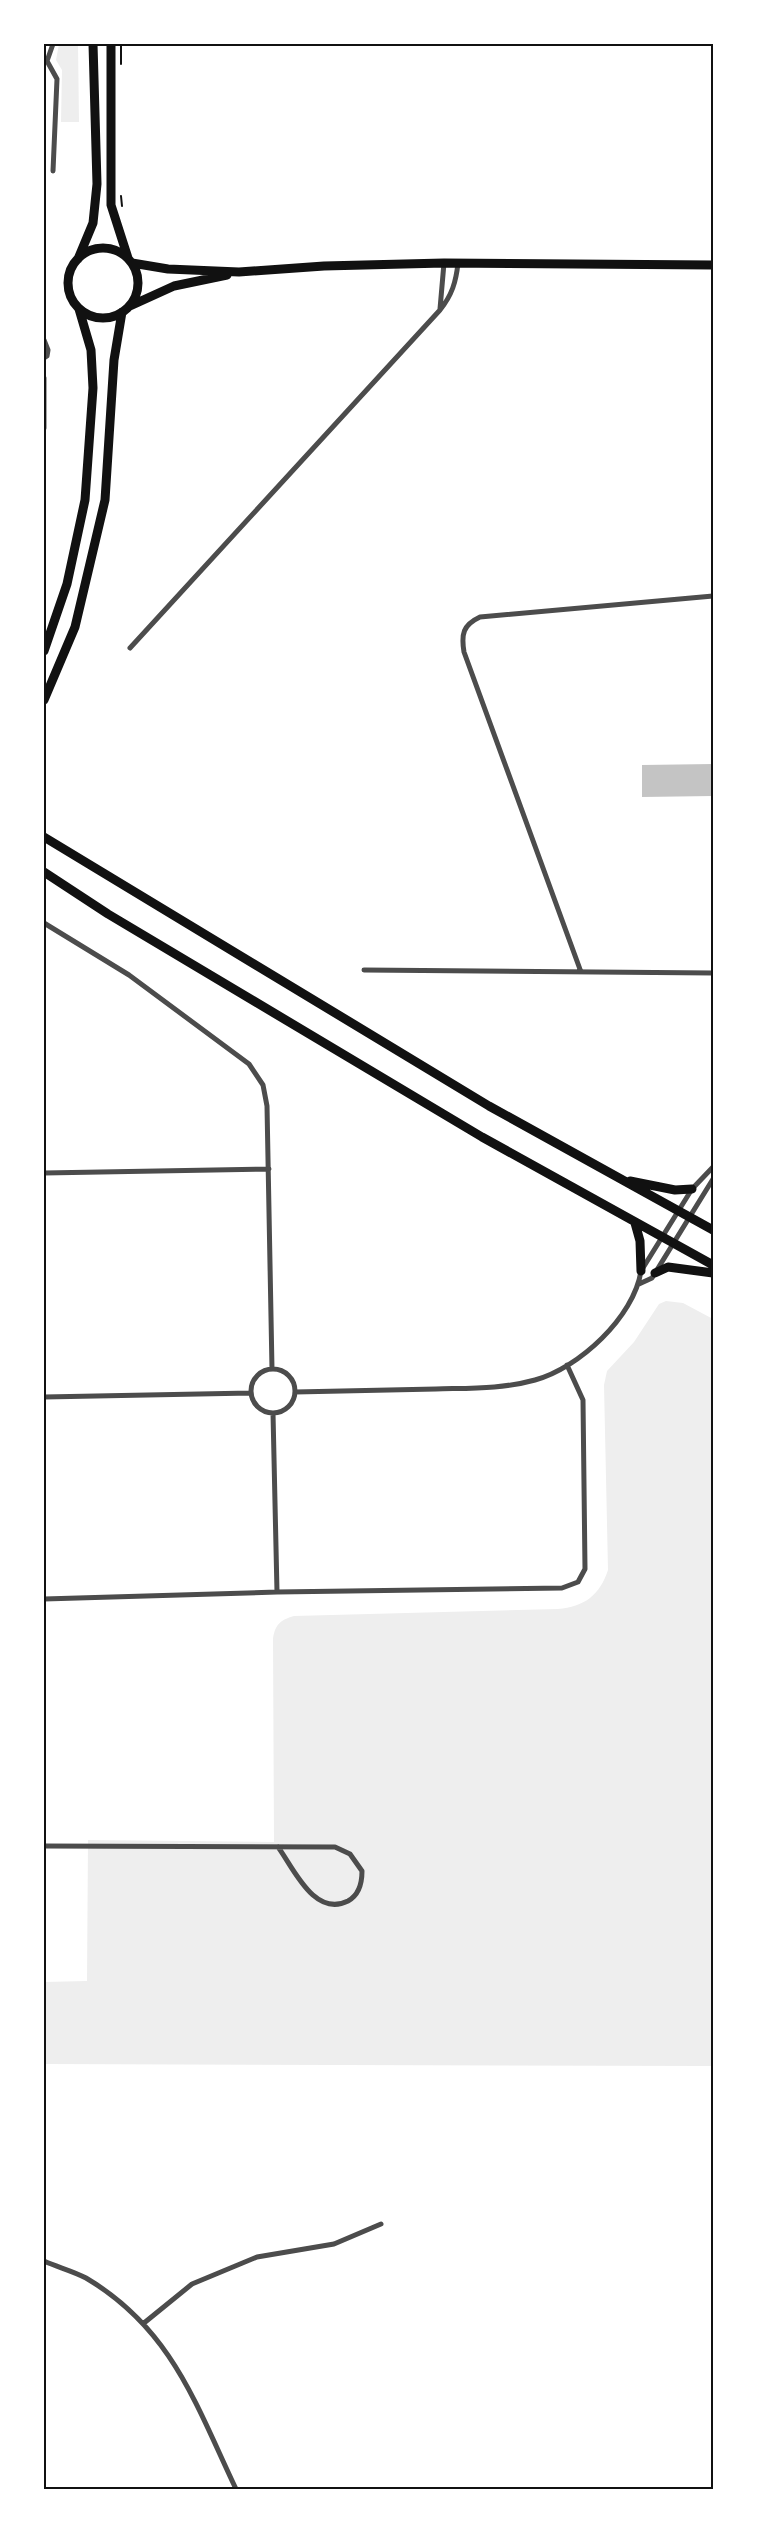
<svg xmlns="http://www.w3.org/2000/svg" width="757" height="2533" font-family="'Times New Roman',serif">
<rect width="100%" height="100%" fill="#fff"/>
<path fill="#eee" d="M59 44H78L79 122H61L62 70 56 60Z
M666 1301 683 1303 713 1319V2066L44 2064V1982L87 1981 88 1840 274 1842 273 1639C275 1625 280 1620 294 1616L558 1609C584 1607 600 1595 608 1570L604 1385 607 1371 634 1342 659 1304Z"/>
<path fill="#c4c4c4" d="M713 764V796L642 797V765Z"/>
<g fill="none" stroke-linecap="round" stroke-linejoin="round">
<path stroke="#111" stroke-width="2" d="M121 64V44
M121 196 122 206"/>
<path stroke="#4c4c4c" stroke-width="5" d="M47 61 57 79 53 171
M44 62 47 61 53 44
M440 309 444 263
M44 340 48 350 47 356 44 358
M44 378V428
M130 648 440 310C452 295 456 282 458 263
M44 923 129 975 249 1064 263 1085 267 1106 272 1369
M364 970 713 973
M581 972 464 652C461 634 463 625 480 617L713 596
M44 1173 269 1169
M639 1284 652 1278 713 1179
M251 1391a22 22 0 1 1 44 0a22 22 0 1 1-44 0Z
M295 1392C342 1391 389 1390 436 1389 469 1388 503 1389 535 1380 579 1368 634 1317 641 1271L692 1189 713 1167
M44 1397 251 1393
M273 1413 277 1592
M44 1599 277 1592 562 1588 578 1582 585 1569 583 1400 567 1365
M44 1846 335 1847 350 1854 362 1871C362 1883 359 1895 348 1901 314 1918 293 1867 278 1847
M44 2261C57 2267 73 2271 86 2278 172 2329 196 2405 236 2489
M144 2323 192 2284 257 2257 334 2244 381 2224"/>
<path stroke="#111" stroke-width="9" d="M111 44V205L128 258
M68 283a35 35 0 1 1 70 0a35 35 0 1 1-70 0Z
M78 259 93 223 97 184 93 44
M132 263 168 269 239 272 324 266 444 263 713 265
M130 306 174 286 227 275
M44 651 67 584 85 500 93 388 91 350 79 309
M44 700 75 627 105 500 114 360 122 312
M44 837 489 1106 713 1230
M44 872 108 914 482 1137 713 1265
M630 1181 675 1190 692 1189
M635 1223 640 1241 641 1271
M655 1273 668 1267 713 1273"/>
</g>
<rect width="757" height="2533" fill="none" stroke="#ffffff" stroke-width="90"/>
<rect x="45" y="45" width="667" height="2443" fill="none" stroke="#111" stroke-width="2"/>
</svg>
